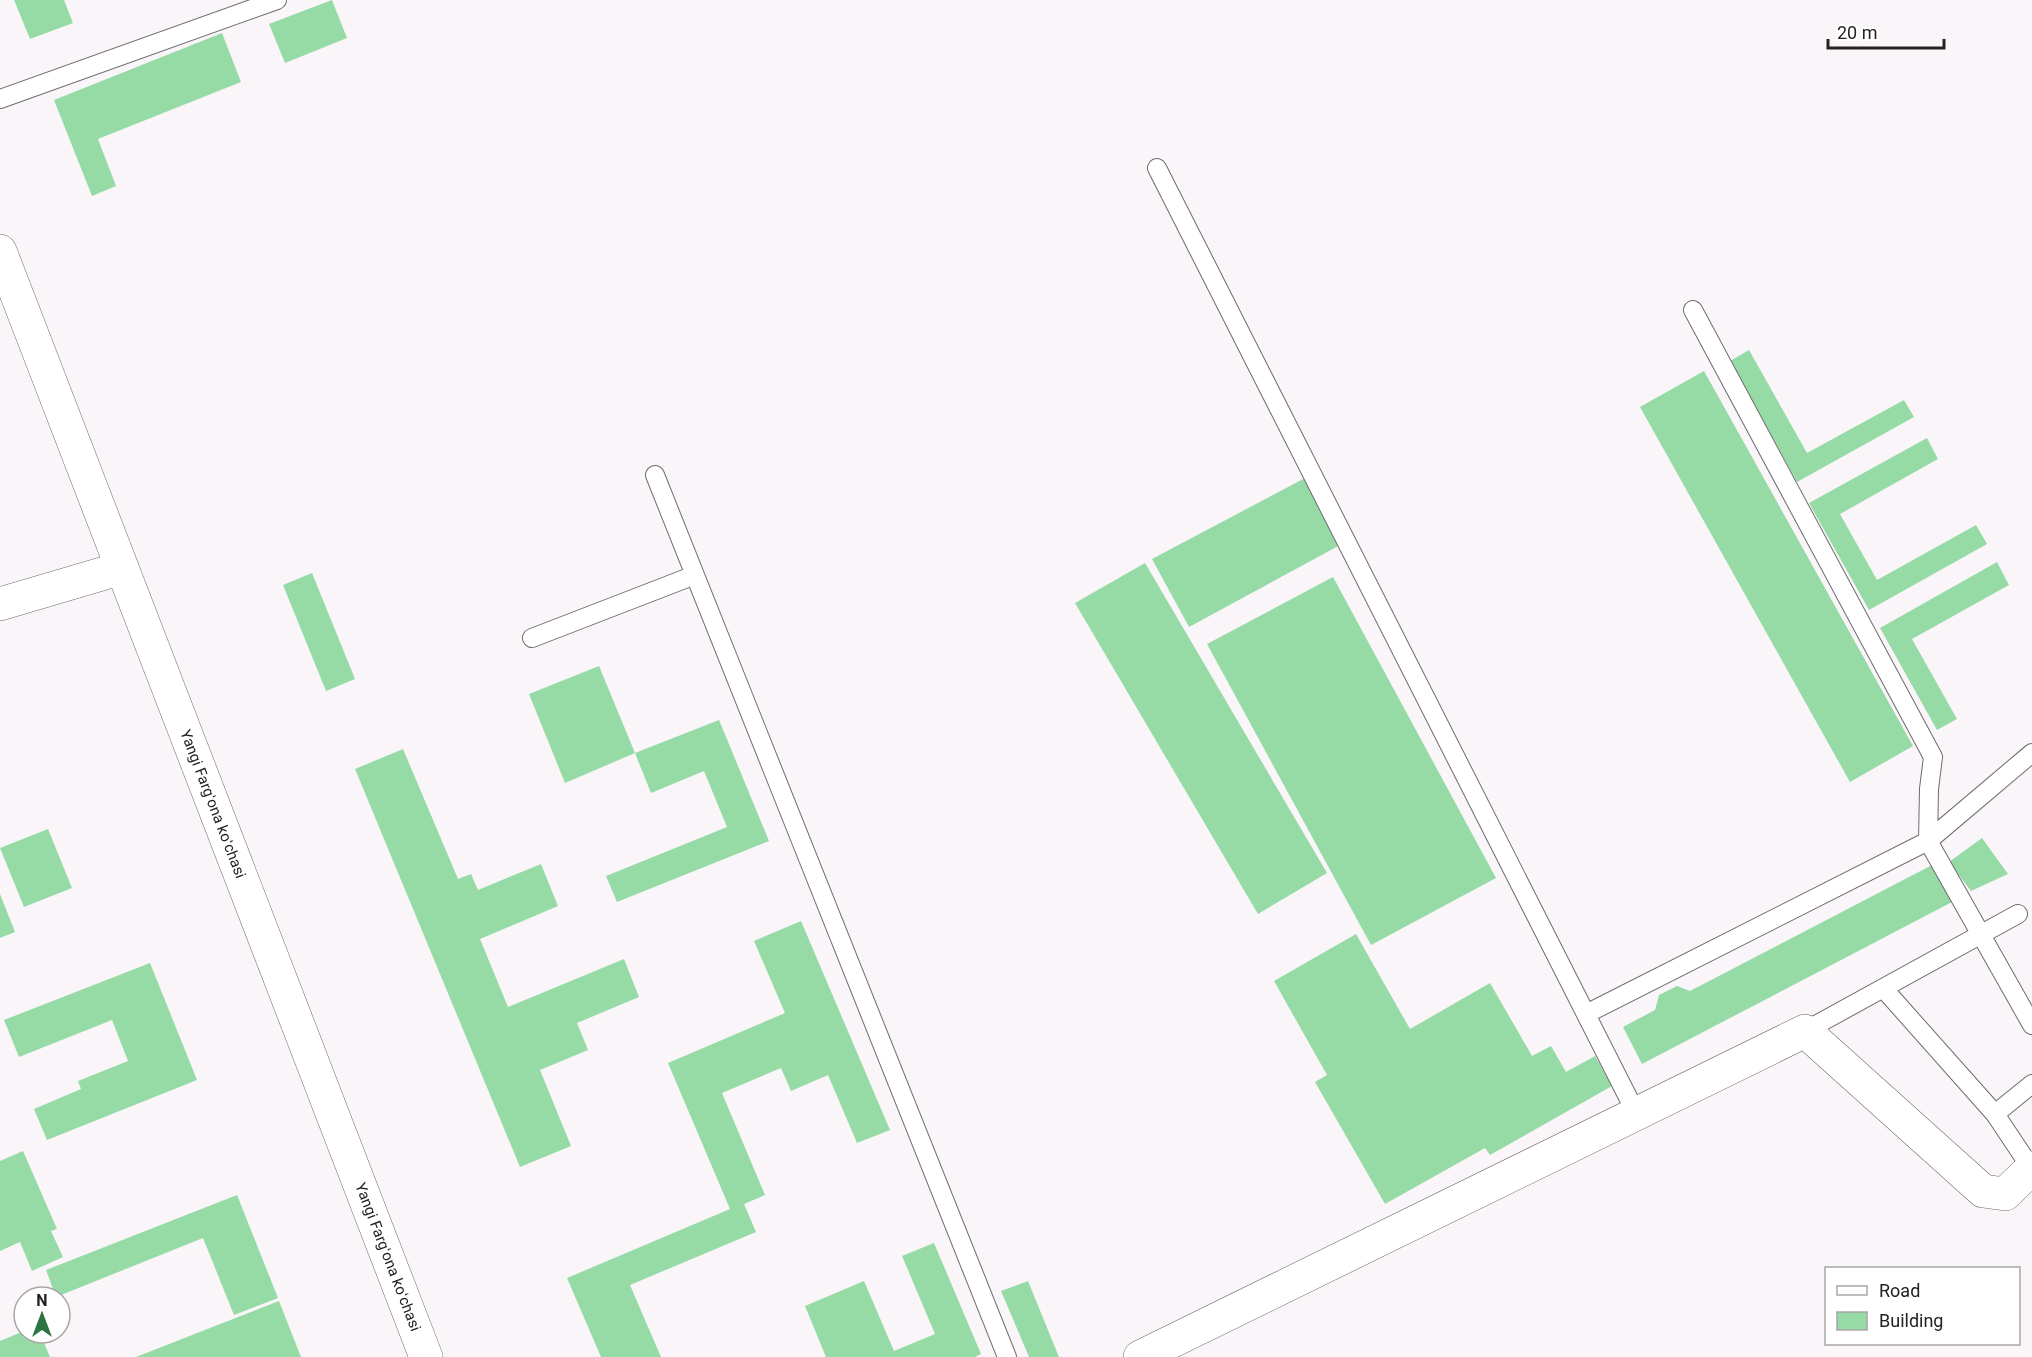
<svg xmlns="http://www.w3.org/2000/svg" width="2032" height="1357" font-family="Roboto,sans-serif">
<rect width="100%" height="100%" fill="#f9f5f9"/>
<path fill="#96dba5" d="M14 0H64L73 23 30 39Z
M332 0 347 38 285 63 269 24Z
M222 33 241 82 98 139 116 186 92 196 54 100Z
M1749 350 1807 453 1904 400 1914 417 1797 482 1730 361Z
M1704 371 1913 746 1850 782 1640 407Z
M1927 438 1938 459 1840 514 1877 580 1976 525 1987 544 1869 610 1809 503Z
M1305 478 1342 544 1189 627 1152 559Z
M1997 562 2009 585 1912 639 1957 719 1937 730 1880 628Z
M1145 563 1327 873 1258 914 1075 603Z
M312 573 355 679 326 691 283 585Z
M1333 577 1496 878 1371 945 1207 644Z
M599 666 635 753 565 783 529 694Z
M719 720 769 841 617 902 606 876 727 827 704 771 651 793 635 753Z
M403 749 458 879 471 874 478 890 541 864 558 906 480 939 508 1007 624 959 639 997 577 1023 588 1050 540 1070 571 1146 520 1167 355 769Z
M48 829 72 888 24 907 0 848Z
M1982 838 2008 874 1971 891 1949 862Z
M1934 864 1954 901 1642 1064 1623 1027 1655 1010 1659 995 1677 986 1690 991Z
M0 894 15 932 0 938Z
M801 921 890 1130 857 1143 828 1075 791 1091 781 1068 722 1093 765 1195 744 1204 756 1232 630 1285 661 1357H601L567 1278 730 1209 668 1063 785 1013 754 941Z
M1356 934 1410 1029 1490 983 1532 1056 1551 1046 1566 1072 1595 1056 1612 1086 1490 1155 1485 1148 1385 1204 1315 1082 1327 1075 1274 981Z
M150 963 197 1080 47 1140 34 1109 81 1089 78 1081 128 1061 112 1020 19 1057 4 1020Z
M23 1151 57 1229 51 1231 63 1257 32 1271 20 1242 0 1251V1161Z
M237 1195 278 1298 234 1315 203 1238 56 1297 46 1270Z
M934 1243 981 1354 975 1357H826L805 1306 864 1281 894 1351 935 1334 902 1256Z
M1028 1281 1059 1357H1029L1001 1291Z
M279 1301 301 1357H136Z
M24 1331V1333H40L50 1357H0V1341Z"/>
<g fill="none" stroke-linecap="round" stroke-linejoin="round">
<g stroke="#6e6b6e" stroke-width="20">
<path id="lane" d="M0 99 277 0
M1157 168 1637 1115
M1693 310 1933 757 1929 789 1928 841 2032 1025
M655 475 1007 1357
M532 638 695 575
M1883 988 1995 1114 2031 1168
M1586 1014 1928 841 2032 753
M1805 1031 2018 914
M1995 1114 2032 1084"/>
</g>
<g stroke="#6e6b6e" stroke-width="34">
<path id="street" d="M0 604 122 568
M1140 1357 1805 1031 1983 1191 2005 1194 2032 1168"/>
</g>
<g stroke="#6e6b6e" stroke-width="34">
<path id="secondary" d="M0 251 426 1357"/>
</g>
<use href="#lane" stroke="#fff" stroke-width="18"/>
<use href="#street" stroke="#fff" stroke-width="33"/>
<use href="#secondary" stroke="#fff" stroke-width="33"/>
</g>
<g text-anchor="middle" stroke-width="6" stroke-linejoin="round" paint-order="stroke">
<g font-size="15" fill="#242324" stroke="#fff">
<text transform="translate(213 804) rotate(69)" y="5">Yangi Fargʻona koʻchasi</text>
<text transform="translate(388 1257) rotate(69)" y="5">Yangi Fargʻona koʻchasi</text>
</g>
</g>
<rect x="1825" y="1267" width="195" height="78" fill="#ffffff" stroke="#a7a7a7" stroke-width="1.5"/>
<rect x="1837" y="1286" width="30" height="9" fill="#ffffff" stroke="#a7a7a7" stroke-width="1.5"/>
<text x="1879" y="1297" font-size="18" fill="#242324">Road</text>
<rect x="1837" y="1312" width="30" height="18" fill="#96dba5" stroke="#a7a7a7" stroke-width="1.5"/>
<text x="1879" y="1327" font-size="18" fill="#242324">Building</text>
<g transform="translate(42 1315)"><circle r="28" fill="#ffffff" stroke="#a7a7a7" stroke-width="1.5"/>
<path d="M0-4.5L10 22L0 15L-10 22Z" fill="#2c7542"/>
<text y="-9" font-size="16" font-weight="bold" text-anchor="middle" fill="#242324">N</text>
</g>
<path d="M1828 39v9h116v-9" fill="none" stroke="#242324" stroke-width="3"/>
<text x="1837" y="39" font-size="18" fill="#242324" stroke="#ffffff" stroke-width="4.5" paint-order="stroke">20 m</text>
</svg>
